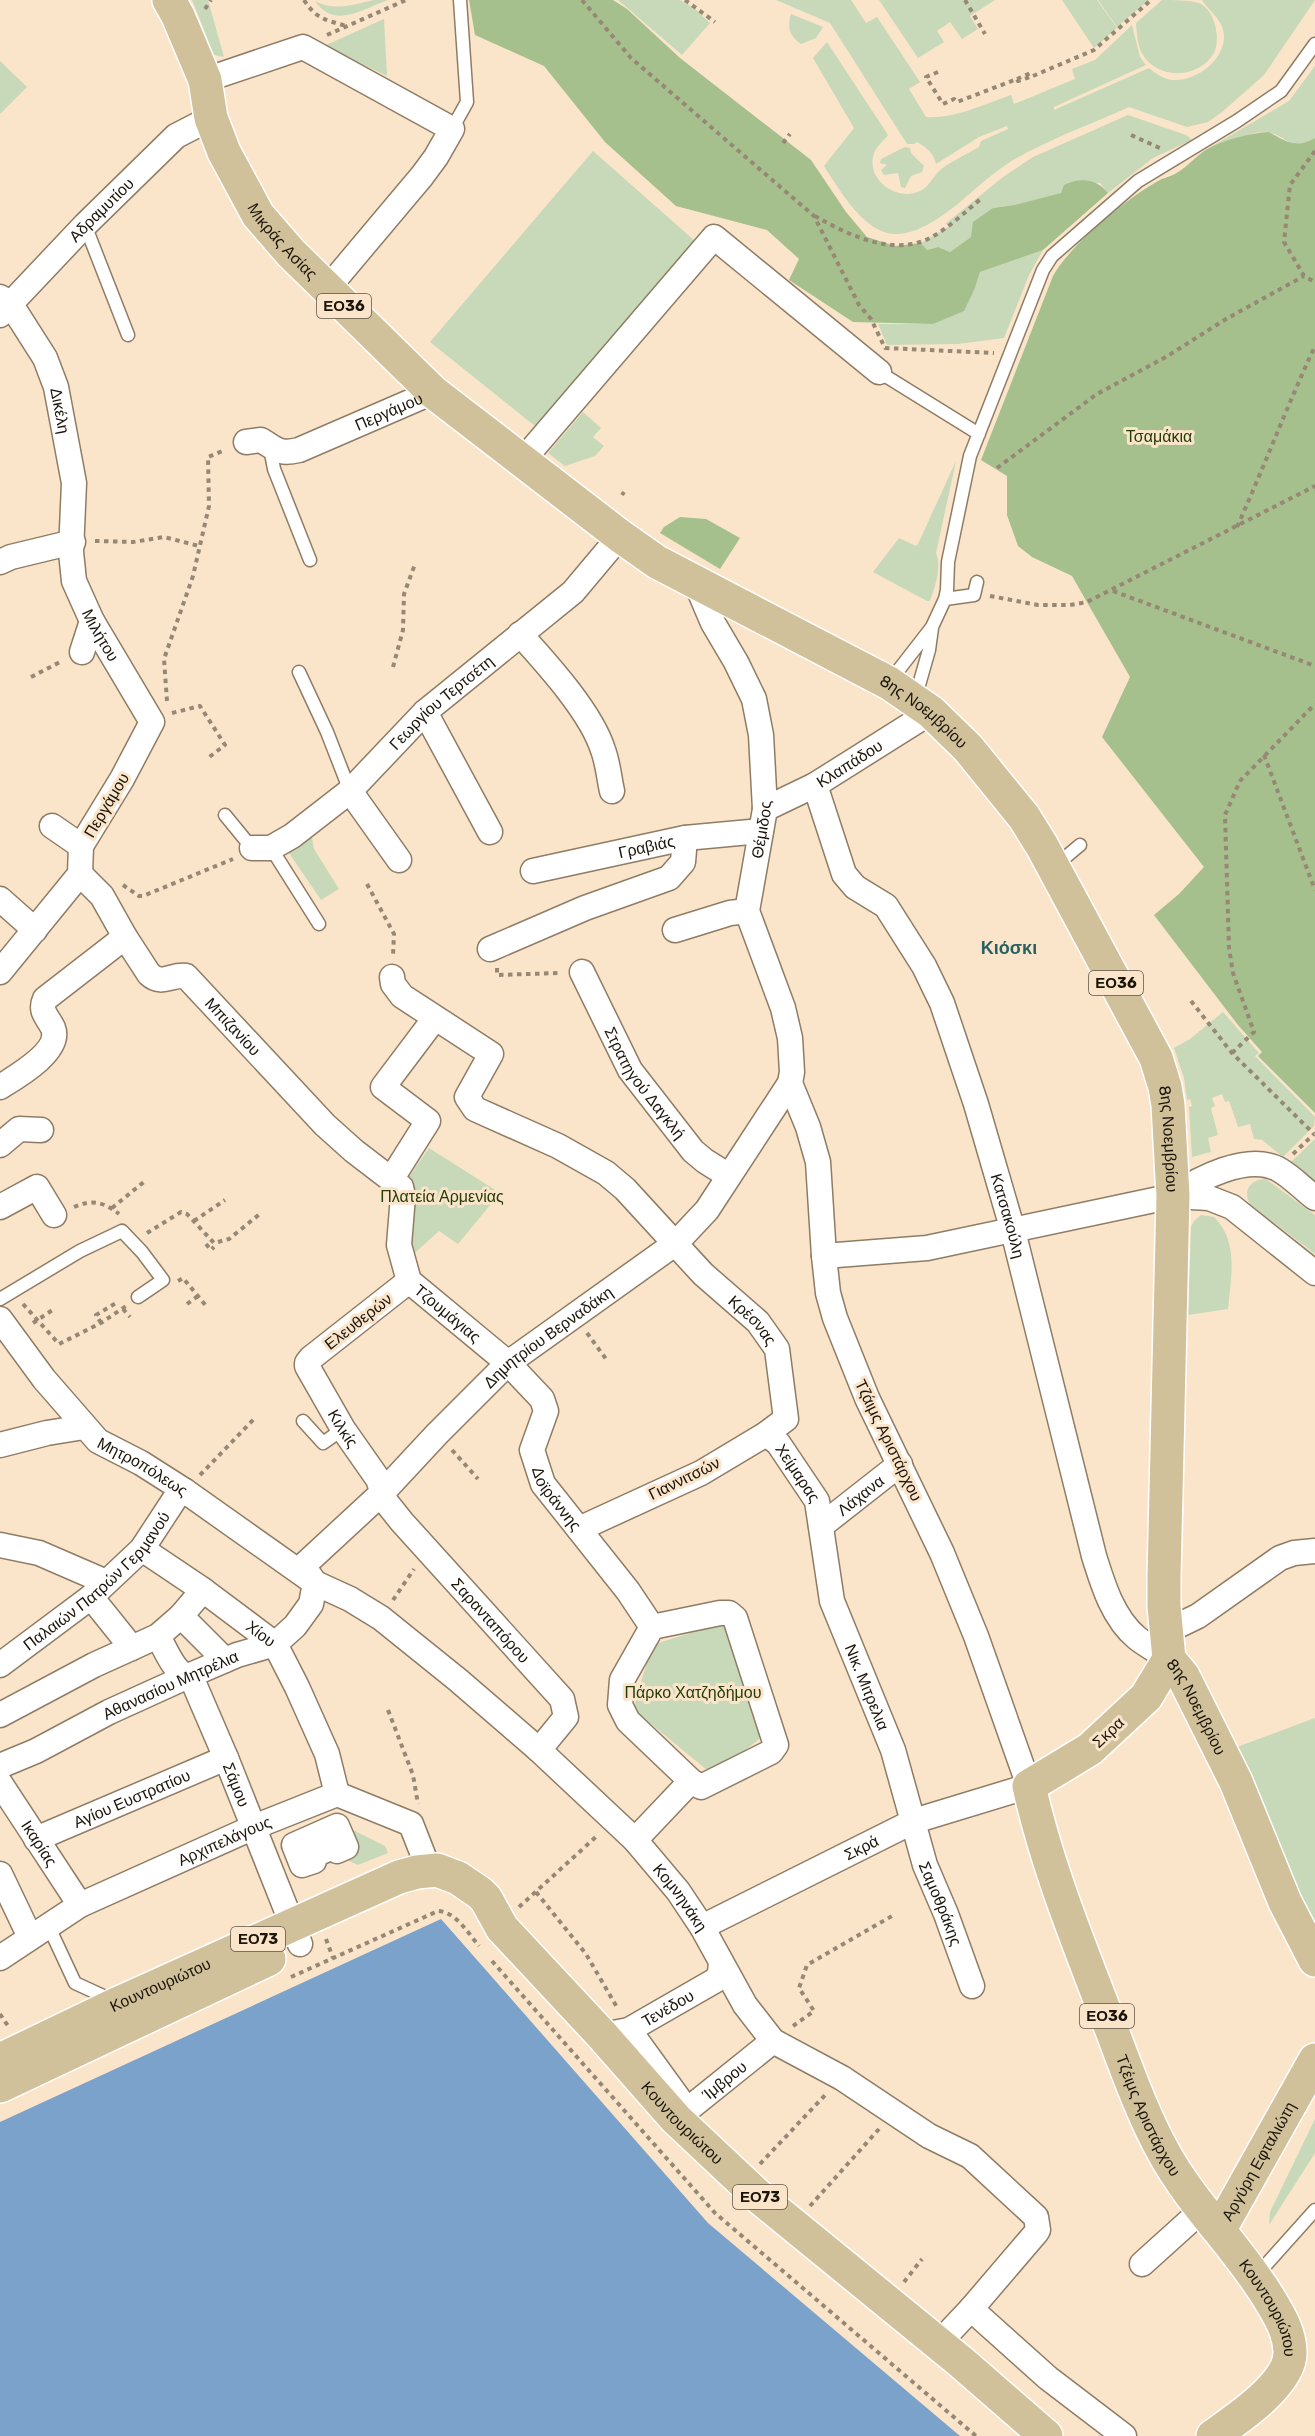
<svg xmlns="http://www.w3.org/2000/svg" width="1315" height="2436" font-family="Rubik,sans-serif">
<rect width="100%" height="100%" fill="#fae5cb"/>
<path fill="#c7d9b8" d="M192 0H208L224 57 214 55Z
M374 0H388C362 9 335 30 315 1 334 12 354 4 374 0Z
M618 0H680L694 8 710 23 682 55Z
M776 0H851L866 23 877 17 920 82 909 89 926 117C955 119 984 104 1011 95L1014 104 1075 79 1072 69 1095 60 1132 25 1140 57 1146 65 1054 107V110L1149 68C1156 74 1165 80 1174 80 1196 81 1223 61 1224 38 1225 20 1208 11 1202 0H1315L1264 75 1222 112 1208 122 1187 127 1129 107C1091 124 1050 139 1013 160 994 172 976 188 959 203 942 216 918 235 894 234 863 232 839 189 824 166L854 128 813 58 827 42 888 135C884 140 877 146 874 153 865 180 897 202 920 191 930 186 932 178 939 171 948 163 967 154 979 147L981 141 1008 129 1007 126 979 137 936 164C934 153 926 147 917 142L914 144H907L830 23Z
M879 0H995L970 16 978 29 962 39 950 22 937 31 944 42 918 58Z
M1062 0H1097L1117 28 1094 48Z
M1098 0H1149L1117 27Z
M1162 0C1174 0 1188 0 1199 3 1215 10 1221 38 1214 53 1199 79 1158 80 1143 55 1137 46 1137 33 1136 23Z
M791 14 823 27 816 38 801 44C789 35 787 28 791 14Z
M384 19 387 76 324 46Z
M0 61 27 87 0 114Z
M1315 66V138C1289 154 1289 136 1268 132 1254 130 1224 143 1209 148L1289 101Z
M1128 115 1186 135 1192 140 1153 158 1108 193 1100 183 1064 185 1062 193 1014 205 993 208 971 237 950 252 938 247 927 250 921 243 951 225 945 224 1003 177 1033 157Z
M905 147 910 148 911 153 924 166 922 172 911 176 905 188 901 187 898 173 884 175 881 170 887 165 880 163 881 159Z
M593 151 695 241 535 426 430 342Z
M1043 250 1029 275 1004 338 958 344 887 345 878 324H933L975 288 980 272Z
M583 412 601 428 593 437 604 446 595 456 565 466 548 453Z
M956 461 936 553C942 567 935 587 930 601H927L873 572 899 538 916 546 918 544Z
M311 832 314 849 339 889 321 900 287 850Z
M1223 1012 1259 1053 1255 1056 1315 1117 1314 1126 1283 1157 1262 1140 1254 1139 1250 1124 1238 1127 1229 1101 1225 1102 1222 1094 1212 1098 1215 1106 1211 1108 1218 1135 1208 1138 1211 1152 1192 1157 1189 1107 1192 1106 1190 1099 1187 1100 1184 1078 1174 1048 1190 1039Z
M1315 1139V1182L1290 1163Z
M429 1148 500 1193 458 1244 439 1231 407 1260 406 1181Z
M1266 1179 1315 1215V1254L1250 1204C1242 1190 1251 1179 1266 1179Z
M1201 1215 1214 1217C1239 1242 1231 1276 1228 1309L1188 1315 1191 1227 1194 1221Z
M725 1622 762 1737 713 1775 633 1709 652 1645Z
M1315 1718V1933L1229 1750Z
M335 1821 385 1846 388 1853 358 1865 347 1860 341 1863 336 1853 323 1858 326 1869 316 1873Z
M1315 2119V2153L1269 2225 1270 2212Z"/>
<path fill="#a5bf8d" d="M469 0H613L627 9 680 58 811 160 846 212 867 237 895 246 921 243 927 250 938 247 950 252 971 237 973 222 993 208 1014 205 1061 193 1064 185C1080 177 1097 179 1108 193L1043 250 980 272 975 288 964 311 933 324 853 322 789 280 799 259 767 230 676 206 605 142 544 66 475 35Z
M1269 132C1286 142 1297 149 1315 138V1113L1258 1056 1262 1052 1238 1025 1154 915 1179 894 1204 867 1102 737 1130 677 1072 576 1032 557 1018 546 1007 515V476L981 460 1053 276C1070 245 1126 199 1158 181 1163 178 1169 177 1175 174 1188 167 1198 153 1211 147 1228 139 1250 133 1269 132Z
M680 517 706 519 740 538 720 569 660 533 664 527Z"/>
<path fill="#7aa2cb" d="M441 1919 708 2223 960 2436H0V2122Z"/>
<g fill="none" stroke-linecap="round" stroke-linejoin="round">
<g stroke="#8f7c64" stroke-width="15">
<path id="lane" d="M452 129 467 102 460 0
M85 225 128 335
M879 372 979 434
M270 448 274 469 310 560
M945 599 974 595 977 582
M299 672 327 732 350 791
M890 681 932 627 945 599 947 590 948 562 970 456 1023 321 1043 270 1052 256 1138 181 1237 121 1281 91 1315 44
M915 699 929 650 932 628
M225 815 252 848
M271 848 319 924
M1055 866 1080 845
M0 1299 80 1251 122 1231 142 1252 163 1280 138 1297
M303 1421 323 1443 343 1429
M48 1925 75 1983 112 2000
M1256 2276 1315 2210"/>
</g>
<g stroke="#8f7c64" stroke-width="27">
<g id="street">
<path d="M205 80 303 47 452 129 436 157 422 176 327 289"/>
<path id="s1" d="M0 297 10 303 45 358 56 387 74 483 71 552 74 581 92 621 152 722 122 779 81 846 80 874 0 972"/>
<path id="s2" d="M0 315 85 225 176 136 211 118"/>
<path id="s3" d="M246 442 261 440C276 449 279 455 299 450L433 392"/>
<path d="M523 460 714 237 879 372"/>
<path d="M0 562 11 557 73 542"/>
<path d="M520 634C547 664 591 712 603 750 608 763 609 778 612 791"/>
<path d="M82 652 92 621"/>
<path d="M425 712 490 832"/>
<path id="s4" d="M815 785 844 874 855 887 886 906 924 966 942 1003 976 1104 1013 1231 1094 1556C1103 1585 1113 1618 1137 1638 1147 1646 1159 1652 1169 1659"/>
<path d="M350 791 399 860"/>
<path id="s5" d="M765 809 815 785 931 712"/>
<path d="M52 826 81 846"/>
<path id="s6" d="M252 848H271L292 836 350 791 425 712 573 592 620 536"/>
<path id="s7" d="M533 871 685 838 761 831"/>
<path id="s8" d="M80 874 102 896 125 937 149 974C162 986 171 974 186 976L325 1125 354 1151 401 1187 403 1196 399 1245 409 1281 508 1363 542 1399 546 1411 532 1450 543 1484 628 1591 652 1627"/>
<path d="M0 899 35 930"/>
<path d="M675 930 730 913 747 911"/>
<path d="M490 949 585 908 669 878 683 862 685 838"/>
<path id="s9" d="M582 972 630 1070 693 1151 705 1161 729 1176"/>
<path id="s10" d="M392 977 393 984 402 996 491 1054 467 1097 475 1109 558 1146 606 1173 625 1189 703 1274 758 1322 777 1349 786 1419 766 1434 701 1473 579 1529"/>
<path d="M0 1087C16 1077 62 1051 53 1028 48 1017 39 1012 45 999L125 937"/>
<path d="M0 1145 19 1129 41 1130"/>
<path d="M392 1178 428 1121 383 1087 435 1018"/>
<path d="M1173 1196C1198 1179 1247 1153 1278 1169 1291 1176 1303 1189 1315 1198"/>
<path d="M0 1207 37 1187 54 1215"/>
<path d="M824 1256 927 1248 1173 1196 1209 1198 1232 1207 1315 1273"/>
<path id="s11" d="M409 1281 311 1358 307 1363V1366L343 1429 378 1479 386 1502 402 1522 562 1699 566 1717 539 1750"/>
<path id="s12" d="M0 1319 44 1379 98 1441 141 1463 185 1491 315 1583 350 1599 381 1618 458 1680 539 1750 635 1840 678 1891 702 1927 745 2005 773 2041 842 2078 929 2136 970 2156 1036 2217 1038 2230 1036 2233 971 2309 938 2344"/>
<path id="s13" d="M766 1434 778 1443 817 1501 832 1601 893 1750 925 1865 946 1914 972 1986"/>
<path d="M0 1445 47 1433 84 1427"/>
<path id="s14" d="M821 1526 900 1464"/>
<path d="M0 1545 39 1553 106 1582"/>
<path id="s15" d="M142 1549 203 1590 275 1644 297 1687 327 1754 337 1794"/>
<path id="s16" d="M315 1583 303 1566 383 1492 437 1434 508 1363 676 1243 707 1210 790 1083 792 1072 790 1038 783 1008 747 911 765 809 761 735 754 699 736 662 713 623 696 583"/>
<path d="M91 1597 132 1648"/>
<path d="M720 1613H729L735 1618 776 1745 771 1752 701 1787 691 1781 628 1721 620 1705 622 1680 652 1627Z"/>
<path d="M181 1616 225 1660"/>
<path d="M1167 1631 1198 1616 1280 1558 1294 1553 1315 1551"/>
<path id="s17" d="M158 1636C166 1650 174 1674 192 1679L226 1758 300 1944"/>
<path id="s18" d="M0 1665 91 1597 142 1549 176 1497 185 1491"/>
<path d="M0 1715 94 1665 158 1636 181 1616 203 1590"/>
<path id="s19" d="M0 1766 36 1751 109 1712 186 1677 237 1655 275 1644 295 1626 311 1604 315 1583"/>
<path id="s20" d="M0 1783 80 1905"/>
<path d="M337 1826 346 1847 337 1851 335 1846 312 1856 314 1861 302 1865 294 1845Z"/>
<path id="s21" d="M36 1839 226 1758"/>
<path d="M635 1840 691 1781"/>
<path d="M0 1874 30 1937"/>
<path id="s22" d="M702 1927 914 1821 1029 1786 976 1636 942 1553 867 1398 835 1318 828 1293 824 1256 818 1162 808 1127 790 1083"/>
<path id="s23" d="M0 1958 80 1905 254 1827 337 1794 411 1824 429 1870"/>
<path d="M629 2030 687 2110"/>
<path id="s24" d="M602 2035 629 2030 702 1988 716 1980 720 1973 721 1963"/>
<path id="s25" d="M676 2119 773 2041"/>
<path d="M1142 2264 1203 2209"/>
<path d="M971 2309 1048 2378 1124 2436"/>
</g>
</g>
<g stroke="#fff" stroke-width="36">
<g id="primary">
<path id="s26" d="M169 0 178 16 205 80 211 118 224 152 258 215 291 253 433 392 620 536 657 562 889 683 931 712 968 748 1024 817 1042 846 1156 1058 1165 1087 1168 1105 1173 1196 1164 1577V1606L1169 1659 1183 1676 1236 1782 1285 1902 1315 1960"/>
<path id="s27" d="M1169 1659 1146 1697 1090 1749 1029 1786C1047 1866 1077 1939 1106 2015 1124 2061 1140 2110 1164 2153 1193 2206 1239 2248 1270 2300 1280 2317 1289 2331 1290 2351 1292 2383 1237 2419 1213 2436"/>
<path id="s28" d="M0 2060 119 2003 399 1877 417 1872 437 1870 458 1878 480 1893 486 1899 502 1928 602 2035 676 2119 759 2197 961 2362 1046 2436"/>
<path d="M0 2086 269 1959"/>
<path id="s29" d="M1220 2229 1315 2060"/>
</g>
</g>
<path stroke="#978875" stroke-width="4" stroke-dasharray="4.5 4.5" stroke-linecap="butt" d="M304 0C316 19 326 20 346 26
M582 0 631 58 814 216 859 305 871 319 885 348 994 353
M685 0 715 22
M965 0 985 34
M205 9 211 0
M327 35 406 0
M938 72 926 77 943 104 954 99 957 102 1017 79 1018 81 1030 77
M1033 76 1094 50 1151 0
M1017 79 1031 73
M1131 135 1162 149
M783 143 790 134
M1315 151 1290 185 1284 242 1304 276 1315 282
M815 216C845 233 884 253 920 242 941 236 966 211 983 197
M997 468 1097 394 1166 357 1226 319 1304 276
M622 495 624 492
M1237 527C1264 467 1287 406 1315 346
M95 541 133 542 164 537 199 546
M1113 591 1315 666
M990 596 1038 605H1070L1087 602 1315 486
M393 667 403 630 404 594 415 564
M31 677 62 661
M167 701 164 659 193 576 209 506 208 457 225 450
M172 713 200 706 225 745 208 758
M1264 755 1315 890
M367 884 394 934 393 955
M123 885 139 896H143L233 859
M497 968V975L560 973
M1191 1001 1232 1053 1314 1134
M1232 1053 1254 1032 1233 973 1229 948 1225 815 1240 781 1315 704
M1293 1154 1314 1134
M74 1207C92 1199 104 1202 119 1214
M112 1208 145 1181
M194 1221 225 1200
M147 1233 181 1212 187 1214 214 1243 229 1239 261 1213
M206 1244 211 1250 214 1247
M178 1281 183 1278 207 1307
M23 1304 59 1344 101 1323 126 1306
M187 1304 198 1296
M123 1309 130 1317
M33 1323 54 1309
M101 1323 96 1315 116 1303
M587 1333 606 1359
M452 1450 478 1479
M200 1475 254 1419
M393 1600 414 1569
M388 1710 413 1775 418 1804
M536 1892 586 1954 618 2009
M519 1907 598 1835
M326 1939 333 1958
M492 1961 715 2213 976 2436
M291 1977 438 1911C456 1912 468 1933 479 1946
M0 2014 8 2026
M793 2026 814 2011 799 1988 807 1965 892 1916
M760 2164 827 2093
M810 2206 879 2129
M904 2282 922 2259"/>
<use href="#lane" stroke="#fff" stroke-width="12"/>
<use href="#street" stroke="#fff" stroke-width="24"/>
<use href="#primary" stroke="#d1c19a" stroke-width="33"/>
</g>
<g text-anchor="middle" stroke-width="6" stroke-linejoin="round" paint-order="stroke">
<g fill="#fae5cb" stroke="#5f5345" stroke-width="1.5">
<rect x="317" y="294" width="54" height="24" rx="4.5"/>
<rect x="1089" y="971" width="54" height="24" rx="4.5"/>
<rect x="231" y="1927" width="54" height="24" rx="4.5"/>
<rect x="1080" y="2004" width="54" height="24" rx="4.5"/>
<rect x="733" y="2185" width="54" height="24" rx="4.5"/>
</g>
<g font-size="15" font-weight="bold" fill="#1c150b">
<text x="344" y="311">ΕΟ36</text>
<text x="1116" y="988">ΕΟ36</text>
<text x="258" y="1944">ΕΟ73</text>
<text x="1107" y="2021">ΕΟ36</text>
<text x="760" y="2202">ΕΟ73</text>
</g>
<g font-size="16" fill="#1c150b" stroke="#fae5cb">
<text dy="6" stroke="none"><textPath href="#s2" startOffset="146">Αδραμυτίου</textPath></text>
<text dy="6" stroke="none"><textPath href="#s26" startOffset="270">Μικράς Ασίας</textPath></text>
<text dy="6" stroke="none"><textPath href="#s1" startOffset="132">Δικέλη</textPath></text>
<text dy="6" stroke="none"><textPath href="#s3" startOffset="154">Περγάμου</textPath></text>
<text dy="6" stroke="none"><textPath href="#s1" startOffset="364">Μιλήτου</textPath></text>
<text dy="6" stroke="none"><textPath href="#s6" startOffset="244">Γεωργίου Τερτσέτη</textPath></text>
<text dy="6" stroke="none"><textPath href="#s26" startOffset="1071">8ης Νοεμβρίου</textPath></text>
<text dy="6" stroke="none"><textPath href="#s5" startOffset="96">Κλαπάδου</textPath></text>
<text transform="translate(106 805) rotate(-59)" y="6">Περγάμου</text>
<text dy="6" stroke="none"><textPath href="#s16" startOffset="975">Θέμιδος</textPath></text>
<text dy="6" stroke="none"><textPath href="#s7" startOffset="116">Γραβιάς</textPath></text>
<text dy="6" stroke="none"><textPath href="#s8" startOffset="230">Μπιζανίου</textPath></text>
<text dy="6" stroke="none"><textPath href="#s9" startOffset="128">Στρατηγού Δαγκλή</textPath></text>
<text dy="6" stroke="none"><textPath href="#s26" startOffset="1575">8ης Νοεμβρίου</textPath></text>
<text dy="6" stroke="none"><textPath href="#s4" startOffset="482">Κατσακούλη</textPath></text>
<text dy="6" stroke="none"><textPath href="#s8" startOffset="609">Τζουμάγιας</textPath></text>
<text transform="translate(358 1321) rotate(-38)" y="6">Ελευθερών</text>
<text dy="6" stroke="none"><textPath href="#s10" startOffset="546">Κρέσνας</textPath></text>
<text dy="6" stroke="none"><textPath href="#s16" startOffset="357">Δημητρίου Βερναδάκη</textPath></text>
<text dy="6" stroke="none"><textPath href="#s11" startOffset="206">Κιλκίς</textPath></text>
<text transform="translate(889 1440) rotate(64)" y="6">Τζάιμς Αριστάρχου</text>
<text dy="6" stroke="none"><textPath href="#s12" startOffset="208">Μητροπόλεως</textPath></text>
<text dy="6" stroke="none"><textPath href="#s13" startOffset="51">Χείμαρας</textPath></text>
<text transform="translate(684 1478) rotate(-26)" y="6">Γιαννιτσών</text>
<text dy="6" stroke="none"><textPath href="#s14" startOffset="50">Λάχανα</textPath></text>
<text dy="6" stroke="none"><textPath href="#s8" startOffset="846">Δοϊράννης</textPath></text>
<text dy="6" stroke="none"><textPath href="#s18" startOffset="129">Παλαιών Πατρών Γερμανού</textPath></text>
<text dy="6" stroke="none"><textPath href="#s11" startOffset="450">Σαρανταπόρου</textPath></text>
<text dy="6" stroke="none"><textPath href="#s15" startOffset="146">Χίου</textPath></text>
<text dy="6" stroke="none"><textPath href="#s19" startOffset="189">Αθανασίου Μητρέλια</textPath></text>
<text dy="6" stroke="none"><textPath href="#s13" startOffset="279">Νικ. Μιτρελια</textPath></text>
<text dy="6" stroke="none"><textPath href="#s26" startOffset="2151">8ης Νοεμβρίου</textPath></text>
<text transform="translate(1108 1732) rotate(-43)" y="6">Σκρα</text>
<text dy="6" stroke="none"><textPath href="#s17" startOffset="171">Σάμου</textPath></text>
<text dy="6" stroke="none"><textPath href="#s21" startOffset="104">Αγίου Ευστρατίου</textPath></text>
<text dy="6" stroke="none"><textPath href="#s23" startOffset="254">Αρχιπελάγους</textPath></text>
<text dy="6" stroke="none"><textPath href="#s20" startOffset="72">Ικαρίας</textPath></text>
<text dy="6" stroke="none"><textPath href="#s22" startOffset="178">Σκρά</textPath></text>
<text dy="6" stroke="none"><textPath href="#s12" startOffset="902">Κομνηνάκη</textPath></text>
<text dy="6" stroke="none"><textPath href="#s13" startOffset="508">Σαμοθράκης</textPath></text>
<text dy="6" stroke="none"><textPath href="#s28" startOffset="177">Κουντουριώτου</textPath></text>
<text dy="6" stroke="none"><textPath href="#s24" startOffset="72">Τενέδου</textPath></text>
<text dy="6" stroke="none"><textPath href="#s25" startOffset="62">Ίμβρου</textPath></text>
<text dy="6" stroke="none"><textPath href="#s27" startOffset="543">Τζέιμς Αριστάρχου</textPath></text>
<text dy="6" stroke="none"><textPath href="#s28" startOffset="834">Κουντουριώτου</textPath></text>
<text dy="6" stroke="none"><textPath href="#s29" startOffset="78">Αργύρη Εφταλιώτη</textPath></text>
<text dy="6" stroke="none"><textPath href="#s27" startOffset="772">Κουντουριώτου</textPath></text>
</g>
<g font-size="16" fill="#263d06" stroke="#fae5cb">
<text x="1159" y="442">Τσαμάκια</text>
<text x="442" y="1202">Πλατεία Αρμενίας</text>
<text x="693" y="1698">Πάρκο Χατζηδήμου</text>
</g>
<g font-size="18" font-weight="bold" fill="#276162" stroke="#fae5cb">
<text x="1009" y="954">Κιόσκι</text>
</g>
</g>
</svg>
